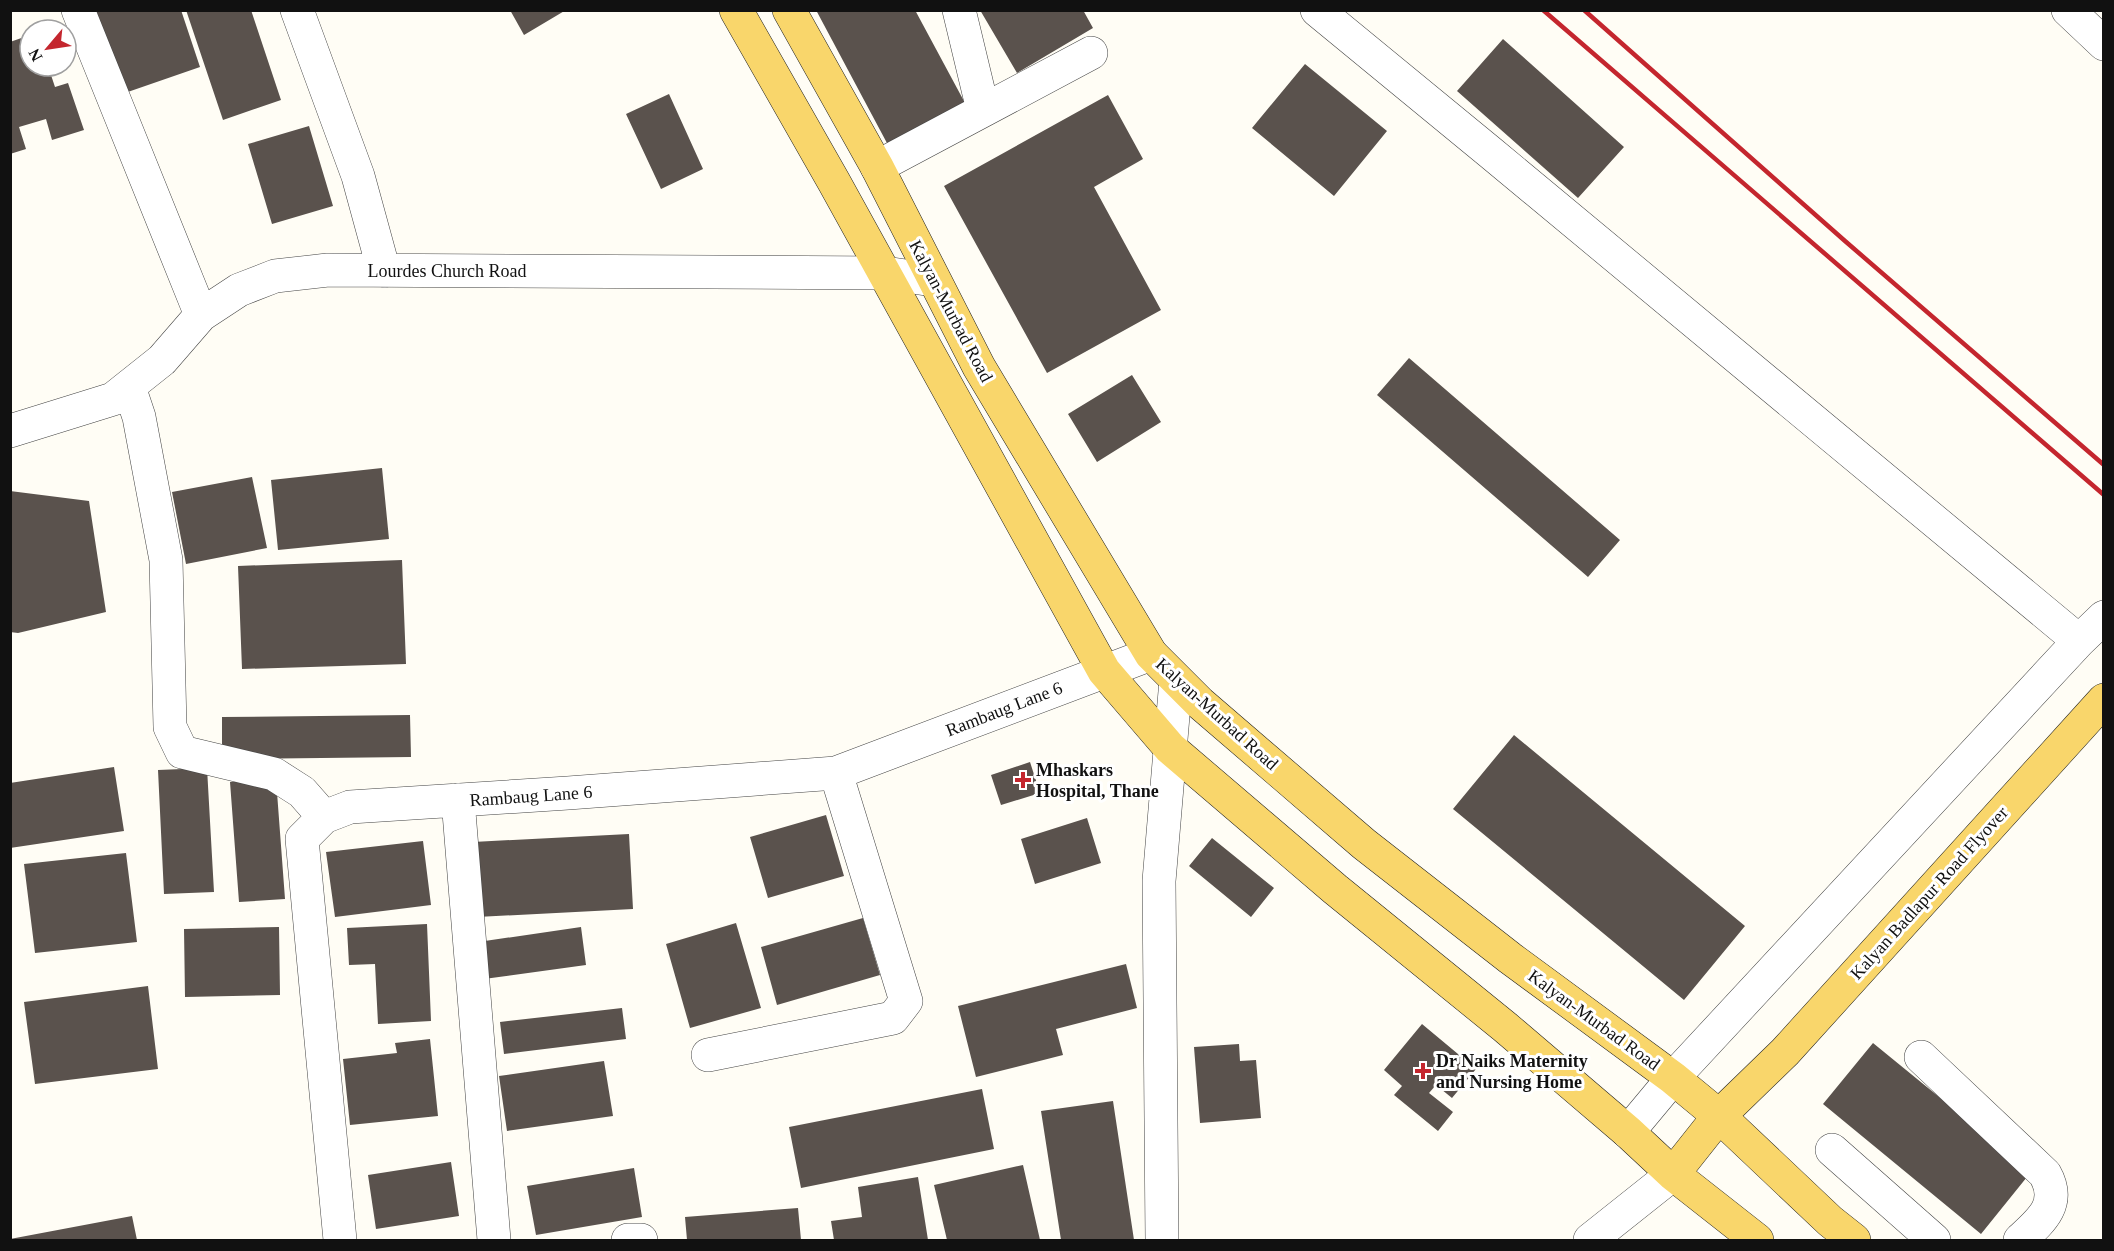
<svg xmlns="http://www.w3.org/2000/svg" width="2114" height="1251" font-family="'Times New Roman',serif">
<rect width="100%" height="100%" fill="#fffdf5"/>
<path fill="#5a524d" d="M93 10H181L200 67 122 94Z
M186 10H251L281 100 223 120Z
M510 10H566L524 35Z
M816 10H915L965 103 888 145Z
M980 10H1083L1093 28 1017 73Z
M30 35V66H48L55 87 68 83 84 130 52 140 46 119 19 127 26 149 10 154V42Z
M1503 39 1624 147 1578 198 1457 91Z
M1305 64 1387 131 1334 196 1252 128Z
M669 94 703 169 661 189 626 114Z
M1108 95 1143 159 1094 187 1161 310 1047 373 944 186Z
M309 126 333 206 272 224 248 144Z
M1409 358 1620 540 1588 577 1377 395Z
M1132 375 1161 422 1097 462 1068 414Z
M382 468 389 539 278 550 271 480Z
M252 477 267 548 186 564 172 492Z
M10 491 89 501 106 612 18 633 10 632Z
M402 560 406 664 242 669 238 566Z
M410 715 411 757 222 759V717Z
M1514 735 1745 926 1684 1000 1453 809Z
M1030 762 1040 793 1001 805 991 775Z
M114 767 124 831 10 848V783Z
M207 768 214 892 164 894 158 770Z
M276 779 285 899 239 902 230 782Z
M826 815 844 876 768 898 750 837Z
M1087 818 1101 863 1035 884 1021 839Z
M629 834 633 909 477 917 473 842Z
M1212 838 1274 888 1251 917 1189 866Z
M423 841 431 905 335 917 326 852Z
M126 853 137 942 35 953 24 864Z
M863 918 880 975 777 1005 761 947Z
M736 923 761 1008 690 1028 666 944Z
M427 924 431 1021 378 1024 375 964 349 965 347 928Z
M279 927 280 995 185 997 184 929Z
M581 927 586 965 484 979 478 942Z
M1126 964 1137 1008 1056 1029 1063 1055 976 1077 958 1006Z
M148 986 158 1069 35 1084 24 1002Z
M622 1008 626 1039 504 1054 500 1022Z
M1422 1024 1476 1069 1452 1098 1436 1085 1429 1093 1453 1112 1438 1131 1394 1095 1402 1086 1384 1070Z
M430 1039 438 1116 350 1125 343 1059 397 1053 395 1043Z
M1873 1043 2031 1172 1981 1234 1823 1104Z
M1239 1044 1240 1061 1256 1060 1261 1118 1200 1123 1194 1047Z
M604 1061 613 1116 507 1131 499 1076Z
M982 1089 994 1149 801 1188 789 1127Z
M1113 1101 1134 1240H1061L1041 1111Z
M451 1162 459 1216 376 1229 368 1175Z
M1023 1165 1040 1240H947L934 1185Z
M634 1168 642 1217 536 1235 527 1186Z
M918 1177 928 1240H834L831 1221 862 1217 858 1187Z
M798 1208 801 1240H687L685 1217Z
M132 1216 137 1240H10V1239Z"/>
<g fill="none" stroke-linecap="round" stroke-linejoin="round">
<g stroke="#444" stroke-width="34">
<path id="minor" d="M78 10 201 315
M297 10 358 176 384 271
M959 10 983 110
M1317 10 1491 153 2079 641
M2068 10 2104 44
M877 167 1091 53
M129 387 139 417 166 560 170 727 182 752 274 774 302 792 324 817
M10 431 113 399 162 360 201 315 239 290 275 276 328 270 885 273 933 280
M458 800 494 1240
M708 1055 893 1018 906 1001 836 773
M1921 1057 2045 1174C2062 1204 2041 1221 2020 1240
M1628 1132 1673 1078 2079 641 2104 617
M1832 1150 1934 1240
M340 1240 302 839 324 817 350 807 568 793 836 773 1151 654
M628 1240H641
M1162 1240 1159 881 1176 680
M1590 1240 1673 1174"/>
</g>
<g stroke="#222" stroke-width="34">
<path id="major" d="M736 10 834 182 1104 671 1170 748 1335 889 1505 1027 1628 1132 1673 1174 1757 1240
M789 10 877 167 979 367 1151 654 1200 703 1364 844 1510 958 1673 1078 1719 1116 1830 1221 1854 1240
M1673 1174 1719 1116 1785 1052 2104 700"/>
</g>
<use href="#minor" stroke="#fff" stroke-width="33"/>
<use href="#major" stroke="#f9d66b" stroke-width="33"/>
<path stroke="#c4262e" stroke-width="4.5" d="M1543 10 2104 495
M1584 10 1845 241 2104 465"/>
</g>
<g fill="#c4262e" stroke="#fff" stroke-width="2">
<path d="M1020 771h6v6h6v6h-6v6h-6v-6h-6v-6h6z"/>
<path d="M1420 1062h6v6h6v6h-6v6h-6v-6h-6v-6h6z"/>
</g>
<g text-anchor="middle" stroke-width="6" stroke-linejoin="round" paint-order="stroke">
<g font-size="18" fill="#111" stroke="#fff">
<text x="447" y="277">Lourdes Church Road</text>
<text transform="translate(951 311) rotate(62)" y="6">Kalyan-Murbad Road</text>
<text transform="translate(1004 709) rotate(-21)" y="6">Rambaug Lane 6</text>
<text transform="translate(1217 714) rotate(42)" y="6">Kalyan-Murbad Road</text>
<text transform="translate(531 796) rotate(-4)" y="6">Rambaug Lane 6</text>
<text transform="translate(1929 893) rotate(-48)" y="6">Kalyan Badlapur Road Flyover</text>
<text transform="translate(1594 1020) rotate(36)" y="6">Kalyan-Murbad Road</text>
</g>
<g font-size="18" font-weight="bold" fill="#111" stroke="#fff" text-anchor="start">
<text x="1036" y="776">Mhaskars<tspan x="1036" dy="21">Hospital, Thane</tspan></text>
<text x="1436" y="1067">Dr Naiks Maternity<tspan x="1436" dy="21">and Nursing Home</tspan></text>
</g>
</g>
<rect width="2114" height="1251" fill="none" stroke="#111111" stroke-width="24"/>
<g transform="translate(48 48) rotate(241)"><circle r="28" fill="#ffffff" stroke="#a0a0a0" stroke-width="1.5"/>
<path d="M0-4.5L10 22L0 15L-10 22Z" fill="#c4262e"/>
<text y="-9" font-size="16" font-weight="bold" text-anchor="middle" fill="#111111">N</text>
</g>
</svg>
